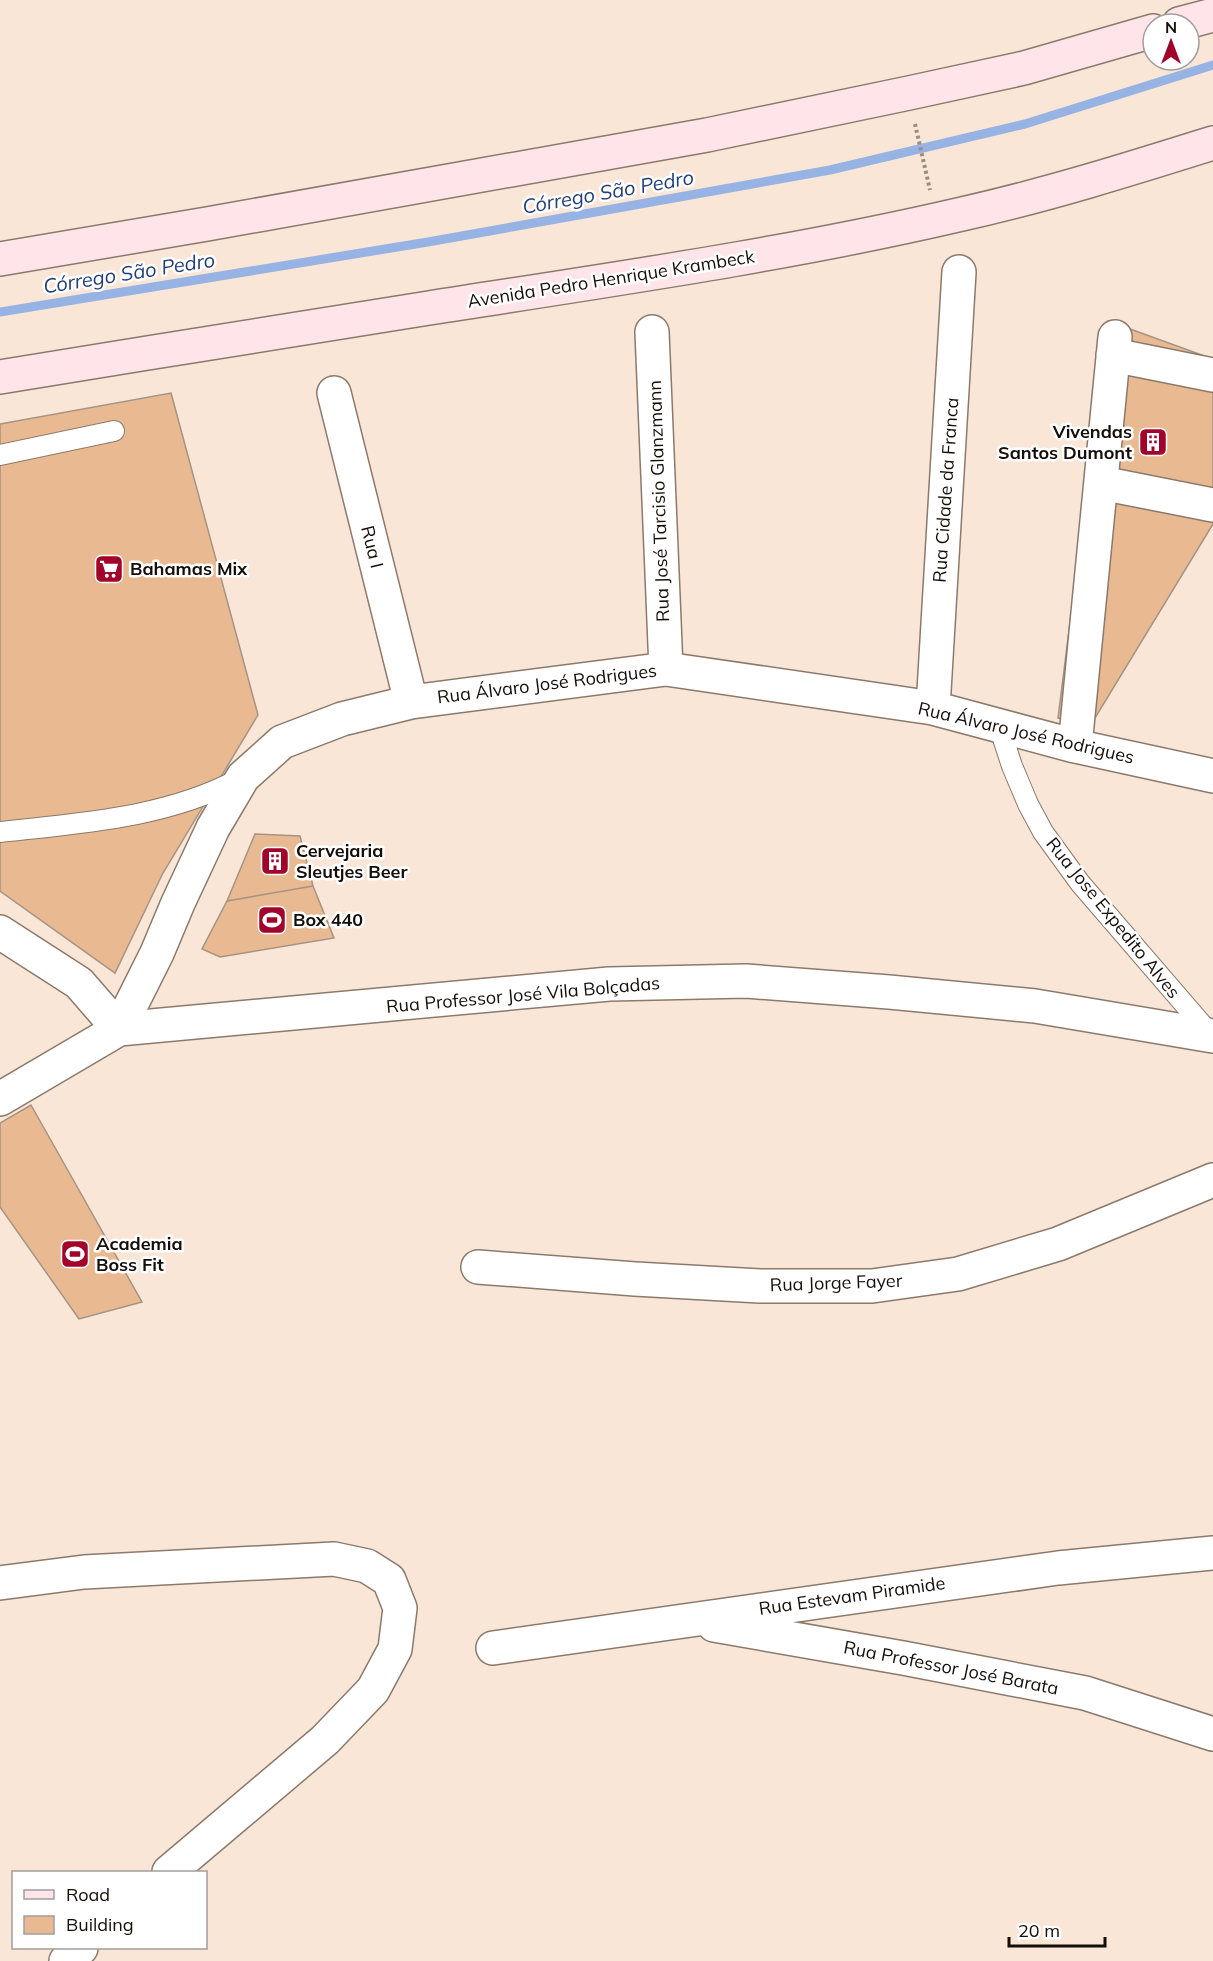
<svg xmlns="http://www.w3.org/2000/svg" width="1213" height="1961" font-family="Mulish,sans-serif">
<rect width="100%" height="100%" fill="#f9e6d6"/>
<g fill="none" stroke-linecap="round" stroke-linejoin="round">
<path stroke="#97b3e4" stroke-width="9" d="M0 312 428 242 830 170 1025 124 1213 65"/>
</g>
<path fill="#e9ba91" stroke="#a59384" stroke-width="1.5" d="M1108 321 1213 359V524L1092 723 1058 718Z
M171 393 258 715 163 873 115 973 0 891V424Z
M255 834 300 836 313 886 227 901Z
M313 886 334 938 220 957 202 949 227 901Z
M31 1105 142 1302 79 1319 0 1207V1123Z"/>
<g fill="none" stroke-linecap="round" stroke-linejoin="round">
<g stroke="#8b7a6b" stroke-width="22">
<path id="service" d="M0 455 114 431
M999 726 1012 766 1028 804 1043 832 1080 883 1211 1035
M0 832C81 823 166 818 239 779"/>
</g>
<g stroke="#8b7a6b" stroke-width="36">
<path id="minor" d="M652 332 666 669
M1113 355 1213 375
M334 393 411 702
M1101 483 1213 505
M933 708 959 272
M1075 746 1115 337
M0 932 79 983 119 1029 157 953 178 903 213 828 243 777 282 742 342 719 411 702 666 669 933 708 1075 746 1213 776
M478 1267 635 1279 760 1286H872L958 1274 1058 1244 1213 1180
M0 1583 84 1572 334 1559 367 1566 389 1580 400 1608 395 1649 373 1690 325 1740 169 1872
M714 1625 903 1658 1085 1693 1213 1734
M493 1648 1058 1568 1213 1553
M66 1961 81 1948"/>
</g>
<g stroke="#8b7a6b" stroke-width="36">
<path id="tertiary" d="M0 1099 119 1029 609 984 746 981 889 992 1035 1006 1213 1036"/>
</g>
<g stroke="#8b7a6b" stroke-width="36">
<path id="secondary" d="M1179 24 1213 15
M0 259 207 224 707 135 909 93 1024 68 1153 31
M0 377C143 354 286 330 429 308 608 280 786 255 962 214 1047 195 1130 169 1213 143"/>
</g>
<path stroke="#9a8c81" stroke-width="4" stroke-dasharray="3 3" stroke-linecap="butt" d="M915 124 930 190"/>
<use href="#service" stroke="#fff" stroke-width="20"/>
<use href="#minor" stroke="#fff" stroke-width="33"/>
<use href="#tertiary" stroke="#fff" stroke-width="33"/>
<use href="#secondary" stroke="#ffe4e9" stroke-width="33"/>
</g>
<defs>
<g id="building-square" transform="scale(1.5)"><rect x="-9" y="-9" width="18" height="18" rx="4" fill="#a2032a" stroke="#fff"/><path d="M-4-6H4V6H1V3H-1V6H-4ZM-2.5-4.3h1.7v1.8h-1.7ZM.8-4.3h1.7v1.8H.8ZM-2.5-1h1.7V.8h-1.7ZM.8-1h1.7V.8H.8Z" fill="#fff"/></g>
<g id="supermarket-square" transform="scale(1.5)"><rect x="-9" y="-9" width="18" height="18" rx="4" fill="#a2032a" stroke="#fff"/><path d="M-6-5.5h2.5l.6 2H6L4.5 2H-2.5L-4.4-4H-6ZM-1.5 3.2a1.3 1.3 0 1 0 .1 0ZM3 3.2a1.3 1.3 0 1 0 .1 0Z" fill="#fff"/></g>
<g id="stadium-square" transform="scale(1.5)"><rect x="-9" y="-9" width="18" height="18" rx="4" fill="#a2032a" stroke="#fff"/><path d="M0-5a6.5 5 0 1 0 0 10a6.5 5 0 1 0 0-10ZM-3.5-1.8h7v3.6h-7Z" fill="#fff"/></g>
</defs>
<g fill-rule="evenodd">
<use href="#building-square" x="1153" y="442"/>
<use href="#supermarket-square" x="109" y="569"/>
<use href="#building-square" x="275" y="861"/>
<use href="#stadium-square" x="272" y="920"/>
<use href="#stadium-square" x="75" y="1254"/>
</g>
<g text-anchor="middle" stroke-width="5" stroke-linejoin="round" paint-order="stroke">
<g font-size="18" fill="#140d08" stroke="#fff">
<text transform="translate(611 279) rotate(-9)" y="6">Avenida Pedro Henrique Krambeck</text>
<text transform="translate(946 490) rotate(-86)" y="6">Rua Cidade da Franca</text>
<text transform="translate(659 501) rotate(-92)" y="6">Rua José Tarcisio Glanzmann</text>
<text transform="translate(372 547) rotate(76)" y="6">Rua I</text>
<text transform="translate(547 684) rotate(-7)" y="6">Rua Álvaro José Rodrigues</text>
<text transform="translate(1026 733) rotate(13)" y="6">Rua Álvaro José Rodrigues</text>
<text transform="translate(1113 918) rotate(51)" y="6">Rua Jose Expedito Alves</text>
<text transform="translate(523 995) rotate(-5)" y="6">Rua Professor José Vila Bolçadas</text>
<text transform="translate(836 1283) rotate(-2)" y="6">Rua Jorge Fayer</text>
<text transform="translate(852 1596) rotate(-8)" y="6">Rua Estevam Piramide</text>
<text transform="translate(951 1668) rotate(11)" y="6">Rua Professor José Barata</text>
</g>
<g font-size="18" font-weight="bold" fill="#140d08" stroke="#fff" text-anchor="start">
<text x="1132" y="438" text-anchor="end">Vivendas<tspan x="1132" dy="21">Santos Dumont</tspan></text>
<text x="130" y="575">Bahamas Mix</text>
<text x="296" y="857">Cervejaria<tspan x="296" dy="21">Sleutjes Beer</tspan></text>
<text x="293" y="926">Box 440</text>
<text x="96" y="1250">Academia<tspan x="96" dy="21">Boss Fit</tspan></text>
</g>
<g font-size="20" font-style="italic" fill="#203f7a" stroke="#fff">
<text transform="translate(608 192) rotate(-10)" y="7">Córrego São Pedro</text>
<text transform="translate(129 273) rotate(-9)" y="7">Córrego São Pedro</text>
</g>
</g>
<rect x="12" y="1871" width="195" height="78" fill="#ffffff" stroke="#a19e9c" stroke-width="1.5"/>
<rect x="24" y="1890" width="30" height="9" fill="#ffe4e9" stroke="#a19e9c" stroke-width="1.5"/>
<text x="66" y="1901" font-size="18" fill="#140d08">Road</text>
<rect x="24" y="1916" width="30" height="18" fill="#e9ba91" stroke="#a19e9c" stroke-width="1.5"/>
<text x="66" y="1931" font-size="18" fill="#140d08">Building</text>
<g transform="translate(1171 42)"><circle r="28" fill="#ffffff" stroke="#a19e9c" stroke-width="1.5"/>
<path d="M0-4.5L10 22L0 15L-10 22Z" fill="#a2032a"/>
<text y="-9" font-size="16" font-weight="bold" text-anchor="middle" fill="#140d08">N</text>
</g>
<path d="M1009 1937v9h96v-9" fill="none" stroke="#140d08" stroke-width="3"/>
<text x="1018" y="1937" font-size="18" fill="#140d08" stroke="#ffffff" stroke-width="4.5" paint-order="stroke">20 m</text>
</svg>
